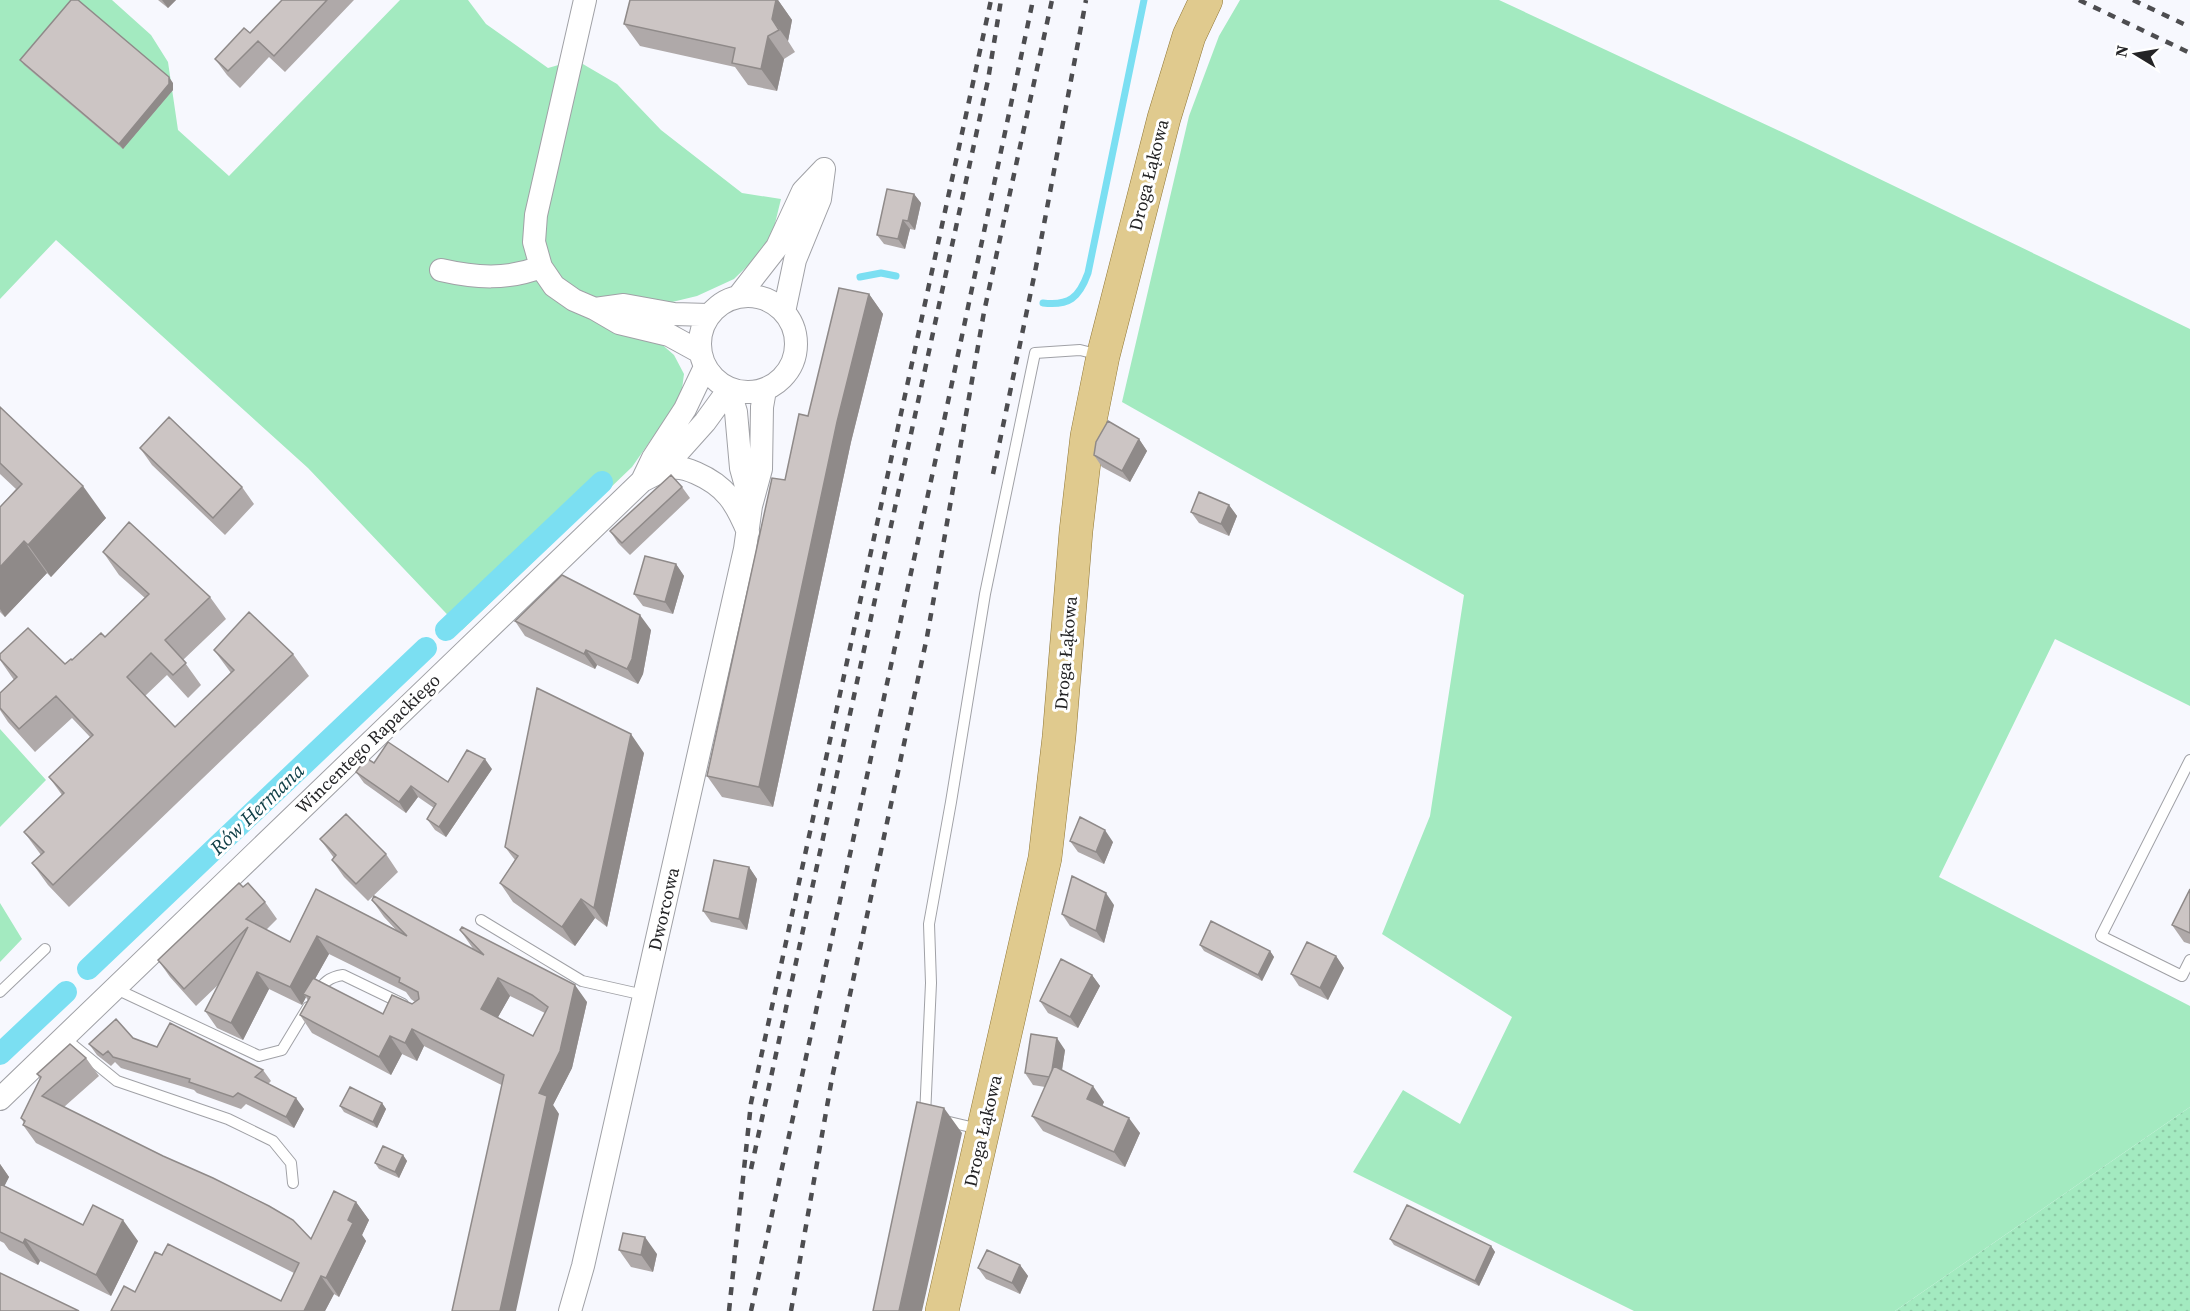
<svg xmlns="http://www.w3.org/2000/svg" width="2190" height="1311" font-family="'Source Serif 4',serif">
<defs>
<pattern id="garden-dots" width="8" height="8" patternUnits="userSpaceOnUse" patternTransform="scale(1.5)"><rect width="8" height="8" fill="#a3eac0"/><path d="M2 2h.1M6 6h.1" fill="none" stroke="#8cc9a5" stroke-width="1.8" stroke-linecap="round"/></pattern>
</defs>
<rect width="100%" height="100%" fill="#f7f8fe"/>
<path fill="#a3eac0" d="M0 0H112L151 35 168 62 178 130 229 176 400 0H468L486 24 548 68 576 60 617 84 661 130 742 193 781 199 770 244 734 279 697 296 668 303 658 341 674 355 684 374 681 397 632 467 462 630 308 468 56 240 0 299Z
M1240 0H1499L1803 142 2190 329V706L2055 639 1939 877 2190 1006V1107L1895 1311H1634L1353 1172 1403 1090 1460 1124 1512 1017 1382 934 1430 816 1464 595 1122 402 1189 116 1219 36Z
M0 729 46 780 0 827Z
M0 903 22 939 0 962Z"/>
<path fill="url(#garden-dots)" d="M2190 1107V1311H1895Z"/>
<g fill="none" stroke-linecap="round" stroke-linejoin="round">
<path stroke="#7bdff2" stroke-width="7" d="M860 277 881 273 896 276
M1043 303C1069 306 1079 298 1088 273L1144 0"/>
<path stroke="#7bdff2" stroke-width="22" d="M446 630 602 482
M88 969 426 648
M0 1054 66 992"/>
<g stroke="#a0a1a6" stroke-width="12">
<path id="service" d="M2190 760 2101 936 2182 976 2190 960
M481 920 582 981 644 995
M114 988 259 1056 282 1050 308 1007
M0 992 45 949
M316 994C323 983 329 977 343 975L403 1004
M63 1037 117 1081 228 1119 273 1141 291 1163 293 1183
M925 1116 931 983 929 924 951 802 985 594 1035 353 1080 350 1100 355
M941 1120 979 1129"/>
</g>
<g stroke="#a0a1a6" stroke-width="24">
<path id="minor" d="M585 0 536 215 534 242 541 267 554 286 574 300 595 309 619 323 669 335 700 352
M441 270C476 278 507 280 541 267
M700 344a48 48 0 1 1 96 0a48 48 0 1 1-96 0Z
M738 297 777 247 803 191 824 169
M595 309 624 305 674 314 709 315
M784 312 795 260 820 199 824 169
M729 389 736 412 741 468 751 504
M662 470 705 422 729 389
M642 481C652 476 662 470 673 468 681 467 689 470 696 473 726 486 736 503 748 532
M0 1099 642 481 653 458 685 409 705 367
M570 1311 583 1266 745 549 751 506 761 469 762 407 765 390"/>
</g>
<g stroke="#917838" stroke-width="34">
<path id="primary" d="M942 1311 1045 858 1059 737 1076 531 1087 436 1103 356 1164 118 1189 36 1206 0"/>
</g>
<use href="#service" stroke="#fff" stroke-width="10"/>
<use href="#minor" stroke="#fff" stroke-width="22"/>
<use href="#primary" stroke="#e0ca8e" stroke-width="33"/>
<path stroke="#4d4d50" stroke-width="4.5" stroke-dasharray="8 8" stroke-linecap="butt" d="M2079 0 2190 53
M2133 0 2190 27
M993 474 1036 267 1086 0
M751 1169 988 80 1001 0
M729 1311 751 1103 991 0
M751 1311 945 416 1033 0
M791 1311 832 1078 927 637 984 312 1052 0"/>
</g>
<path fill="#afa9a9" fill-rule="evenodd" d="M158 0H176L168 8Z
M282 0H354L285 72 269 57 240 88 227 75 215 59 250 33Z
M630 0H778L792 20 788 41 795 52 784 59 777 91 748 85 735 67 640 46 624 24Z
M20 60 173 83V90L123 149 24 65Z
M914 194 921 203 915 230 910 229 905 249 884 244 877 235Z
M869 294 883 314 851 442 773 807 722 797 707 776 785 480 808 416Z
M0 407 106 518 51 577 47 573 5 617 0 612V507L16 489 0 474Z
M1139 439 1147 451 1130 482 1102 467 1094 455Z
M140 448 242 487 254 504 225 535 152 465Z
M682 487 690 498 630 555 618 543 610 531Z
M1229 505 1237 516 1229 536 1199 523 1191 512Z
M103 552 210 597 226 619 183 660 201 685 188 698 167 675 145 696 175 727 231 673 214 650 293 654 309 676 69 907 48 885 32 863 41 855 24 832 62 795 49 777 90 737 72 718 35 752 8 722 0 710V693L14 680 0 660V654L65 664 72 660 105 637 145 598 119 575Z
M676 564 684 576 673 614 643 606 634 594Z
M515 621 651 630 643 674 638 684 597 665 595 669 525 636Z
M644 753 607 927 595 918 575 946 513 902 500 883 515 860 505 847Z
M374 763 448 782 492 769 446 837 435 830 427 819 434 808 418 797 406 813 364 783 356 772Z
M320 839 386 854 398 872 368 901 344 877 332 860 334 858Z
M1070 841 1113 842 1104 864 1078 852Z
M749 867 757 879 747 930 711 922 703 911Z
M243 887 265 902 277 919 266 930 290 942 316 889 397 931 384 917 372 900 474 950 460 930 587 1002 572 1068 553 1105 559 1114 424 1046 417 1061 402 1054 391 1075 312 1033 300 1015 308 1001 306 997 302 1005 269 989 243 1040 217 1028 205 1011 219 984 196 1006 170 977 158 960ZM329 954 406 992 411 999 415 1002 412 1004 383 1014 315 979ZM510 996 545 1013 533 1036 498 1017Z
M2190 889V944L2184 942 2172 925Z
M1114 905 1104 943 1070 926 1062 914Z
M1200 945 1270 951 1274 957 1262 981 1204 951Z
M1336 956 1344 968 1328 1000 1299 986 1291 974Z
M1092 975 1100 986 1078 1028 1048 1013 1040 1001Z
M133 1038 157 1047 263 1070 271 1081 268 1084 304 1109 294 1128 246 1104 241 1109 197 1093 194 1090 121 1068 115 1062 111 1066 97 1055 89 1044Z
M1065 1050 1062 1070 1104 1102 1102 1106 1140 1133 1125 1167 1043 1131 1032 1116 1045 1087 1033 1085 1025 1073Z
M86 1058 99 1076 64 1107 311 1239 356 1202 369 1220 362 1235 366 1241 339 1297 334 1294 325 1311H111L135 1292 162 1255 281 1301 294 1273 36 1143 23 1125 24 1123 21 1118 40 1079 37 1074Z
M382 1103 386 1109 377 1128 344 1112 340 1106Z
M403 1155 407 1161 399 1178 379 1169 375 1163Z
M0 1164 9 1177 4 1186 83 1225 138 1241 111 1296 40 1261 38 1265 9 1250 4 1243 0 1241Z
M1390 1239 1491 1246 1495 1252 1479 1286 1394 1245Z
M619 1250 657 1254 653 1272 631 1267Z
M1020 1265 1028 1276 1020 1294 986 1279 978 1268Z"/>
<path fill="#8f8a89" d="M162 0H176L168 8Z
M776 0H778L792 20 788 41 772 19Z
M768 36 784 59 777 91 761 69Z
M169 77 173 83V90L123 149 119 144Z
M914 194 921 203 915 230 908 221Z
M903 220 910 229 905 249 898 239Z
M869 294 883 314 851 442 773 807 759 787 837 422Z
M1139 439 1147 451 1130 482 1122 471Z
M83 486 106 518 51 577 28 545Z
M1229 505 1237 516 1229 536 1221 524Z
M24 541 47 573 5 617 0 609V567Z
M676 564 684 576 673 614 665 602Z
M640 615 651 630 643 674 638 684 627 669Z
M586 650 597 665 595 669 584 654Z
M631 734 644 753 607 927 594 908Z
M485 759 492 769 446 837 439 827Z
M411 786 418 797 406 813 399 802Z
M1105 830 1113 842 1104 864 1096 852Z
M749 867 757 879 747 930 739 919Z
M1106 893 1114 905 1104 943 1096 931Z
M581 899 595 918 575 946 562 927Z
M317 936 329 954 306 995 303 994 306 997 302 1005 290 987Z
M1270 951 1274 957 1262 981 1258 975Z
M1336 956 1344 968 1328 1000 1320 988Z
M257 972 269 989 243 1040 231 1023Z
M1092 975 1100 986 1078 1028 1070 1017Z
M498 978 510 996 493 1026 481 1009Z
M575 985 587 1002 572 1068 553 1105 559 1114 516 1311H500L539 1093Z
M412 1029 424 1046 417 1061 405 1043Z
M390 1036 402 1054 391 1075 379 1057Z
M1057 1038 1065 1050 1059 1089 1051 1077Z
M1093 1086 1104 1102 1098 1115 1087 1099Z
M296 1098 304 1109 294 1128 286 1117Z
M382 1103 386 1109 377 1128 373 1122Z
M944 1108 962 1133 922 1311H899Z
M1129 1118 1140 1133 1125 1167 1114 1152Z
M403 1155 407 1161 399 1178 395 1172Z
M0 1164 9 1177 0 1195Z
M356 1202 369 1220 362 1235 366 1241 339 1297 326 1278 348 1220Z
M123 1220 138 1241 111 1296 96 1275Z
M645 1237 657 1254 653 1272 641 1255Z
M25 1239 40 1261 38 1265 23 1243Z
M1491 1246 1495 1252 1479 1286 1475 1281Z
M1020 1265 1028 1276 1020 1294 1012 1283Z
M321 1276 334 1294 325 1311H304Z"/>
<path fill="#ccc5c4" stroke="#8f8a89" stroke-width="1.5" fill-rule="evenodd" d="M71 0H78L169 77V84L119 144 20 60Z
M282 0H327L274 56 258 41 228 71 215 59 244 28 250 33Z
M630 0H776L772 19 779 30 768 36 761 69 732 63 735 48 624 24Z
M887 189 914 194 908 221 903 220 898 239 877 235Z
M839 288 869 294 837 422 759 787 707 776 772 478 785 480 799 414 808 416Z
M0 407 83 486 28 545 24 541 0 567V507L22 484 0 463Z
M169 417 242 487 213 518 140 448Z
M1108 421 1139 439 1122 471 1094 455 1096 442Z
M671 475 682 487 622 543 610 531Z
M1199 492 1229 505 1221 524 1191 512Z
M129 522 210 597 165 640 186 663 173 675 151 653 127 677 175 727 234 670 214 650 249 612 293 654 53 885 32 863 44 852 24 832 64 793 49 777 93 735 56 696 19 729 0 708V693L17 677 0 659V654L28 628 65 664 71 659 72 660 101 633 105 637 149 594 103 552Z
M645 556 676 564 665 602 634 594Z
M562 575 640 615 632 659 627 669 586 650 584 654 515 621Z
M537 688 631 734 594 908 581 899 562 927 500 883 518 856 505 847Z
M388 742 448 782 467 750 485 759 439 827 427 819 436 804 411 786 399 802 356 772 366 758 374 763Z
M346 814 386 854 356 884 332 860 336 855 320 839Z
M1080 817 1105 830 1096 852 1070 841Z
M714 860 749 867 739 919 703 911Z
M1072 876 1106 893 1096 931 1062 914Z
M239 883 243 887 248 883 265 902 246 919 290 942 316 889 407 936 372 900 374 896 484 955 460 930 462 927 575 985 560 1051 539 1093 547 1096 500 1311H452L504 1075 412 1029 405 1043 390 1036 379 1057 300 1015 310 997 303 994 313 978 383 1014 392 995 412 1004 419 999 418 992 399 982 400 978 317 936 290 987 257 972 231 1023 205 1011 248 927 184 989 158 960ZM498 978 532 995 548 1007 533 1036 481 1009Z
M2190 889V933L2172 925Z
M1211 921 1270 951 1258 975 1200 945Z
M1307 942 1336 956 1320 988 1291 974Z
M1061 959 1092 975 1070 1017 1040 1001Z
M116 1019 133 1038 157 1047 170 1023 263 1070 255 1077 296 1098 286 1117 238 1093 233 1097 189 1082 190 1079 113 1057 108 1051 103 1055 89 1044Z
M1031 1034 1057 1038 1052 1070 1049 1077 1025 1073Z
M70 1044 86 1058 42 1096 163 1156 213 1178 269 1206 293 1220 311 1239 334 1191 356 1202 348 1220 353 1223 326 1278 321 1276 304 1311H111L124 1286 135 1292 155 1252 162 1255 168 1244 281 1301 299 1263 23 1125 25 1121 21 1118 41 1077 37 1074Z
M1054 1066 1093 1086 1087 1099 1129 1118 1114 1152 1032 1116Z
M350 1087 382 1103 373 1122 340 1106Z
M917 1102 944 1108 899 1311H873Z
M383 1146 403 1155 395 1172 375 1163Z
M0 1184 83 1225 93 1205 123 1220 96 1275 25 1239 23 1243 0 1232Z
M1407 1205 1491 1246 1475 1281 1390 1239Z
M623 1233 645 1237 641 1255 619 1250Z
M987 1250 1020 1265 1012 1283 978 1268Z
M0 1273 79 1311H0Z"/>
<g text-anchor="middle" stroke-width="6" stroke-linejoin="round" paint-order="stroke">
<g font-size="18" fill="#242426" stroke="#fff">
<text transform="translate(1149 175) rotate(-76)" y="6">Droga Łąkowa</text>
<text transform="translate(1066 653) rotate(-85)" y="6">Droga Łąkowa</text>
<text transform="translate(368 744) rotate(-44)" y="6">Wincentego Rapackiego</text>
<text transform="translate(664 909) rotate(-77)" y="6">Dworcowa</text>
<text transform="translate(983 1131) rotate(-77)" y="6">Droga Łąkowa</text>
</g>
<g font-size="20" font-style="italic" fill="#114048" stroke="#fff">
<text transform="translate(257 809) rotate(-44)" y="7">Rów Hermana</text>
</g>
</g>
<g transform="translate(2136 54) rotate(281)" stroke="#ffffff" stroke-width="4.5" paint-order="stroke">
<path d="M0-4.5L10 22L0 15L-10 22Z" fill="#242426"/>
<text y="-9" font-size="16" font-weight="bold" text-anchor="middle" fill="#242426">N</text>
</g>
</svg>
